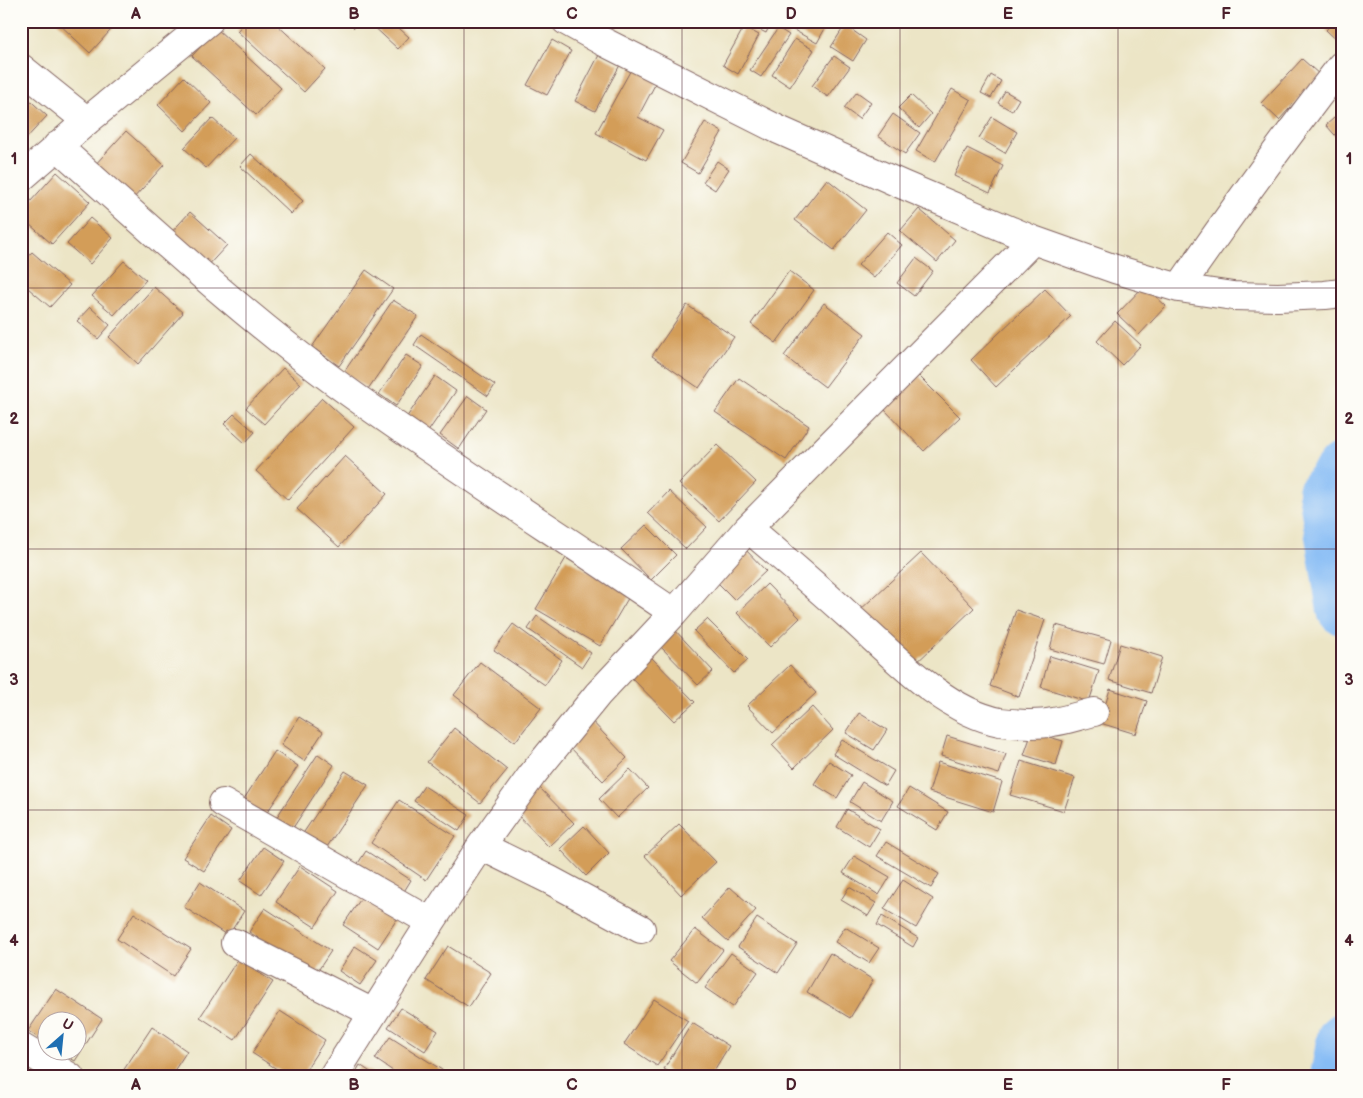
<svg xmlns="http://www.w3.org/2000/svg" width="1363" height="1098" font-family="'Balsamiq Sans',sans-serif">
<rect width="100%" height="100%" fill="#fdfcf7"/>
<filter id="ink" filterUnits="userSpaceOnUse"><feTurbulence type="fractalNoise" baseFrequency=".02" numOctaves="2"/><feDisplacementMap in="SourceGraphic" scale="10" xChannelSelector="R" yChannelSelector="G"/><feConvolveMatrix kernelMatrix="1 2 1 2 8 2 1 2 1" color-interpolation-filters="sRGB"/></filter>
<filter id="wash" filterUnits="userSpaceOnUse"><feTurbulence type="fractalNoise" baseFrequency=".0096" numOctaves="4" result="noise"/><feDisplacementMap in="SourceGraphic" scale="20" xChannelSelector="R" yChannelSelector="G"/><feGaussianBlur stdDeviation="1.12" result="paint"/><feColorMatrix in="noise" values="0 0 0 0 0 0 0 0 0 0 0 0 0 0 0 0 0 1.4 0 .05"/><feComposite in="paint" operator="in"/></filter>
<g filter="url(#wash)">
<rect width="100%" height="100%" fill="#ece5c6"/>
<g fill="none" stroke-linecap="round" stroke-linejoin="round">
<path stroke="#86bcf5" stroke-width="50" d="M1342 468 1323 492 1342 610
M1335 1077 1342 1038"/>
</g>
<g id="blocks">
<path fill="#d39d58" d="M56 21H119L90 53Z
M246 21H273L325 69 304 92 237 31Z
M348 21H360L354 28Z
M371 21H391L409 37 398 49 370 23Z
M743 21H772L766 33Z
M784 21H825L828 23 817 43 783 24Z
M1334 21H1342V45L1326 30Z
M845 25 866 40 853 61 831 47Z
M744 27 759 35 738 74 723 65Z
M778 28 789 35 761 77 750 70Z
M217 29 281 88 256 115 192 56Z
M795 39 814 50 790 87 772 75Z
M552 40 571 51 547 95 527 85Z
M599 55 620 65 595 111 575 101Z
M834 56 850 67 828 97 812 86Z
M1302 59 1320 75 1279 120 1261 103Z
M633 66 658 79 638 117 663 130 646 160 596 133Z
M991 75 1001 81 991 98 981 93Z
M184 77 211 103 185 131 158 105Z
M952 89 971 100 935 162 916 151Z
M1005 91 1019 99 1012 111 998 103Z
M21 92 47 116 21 144Z
M857 92 871 102 859 119 844 108Z
M911 95 931 114 919 128 898 108Z
M1342 111V143L1326 125Z
M893 114 920 133 905 154 878 136Z
M992 117 1017 132 1005 153 979 138Z
M212 118 234 138 206 168 184 148Z
M705 122 722 132 698 173 681 163Z
M126 131 164 165 131 201 93 167Z
M967 148 1003 166 990 193 954 176Z
M251 154 303 201 291 214 240 166Z
M717 161 729 169 715 190 703 182Z
M57 172 90 202 52 244 21 217V212Z
M827 179 866 210 834 250 795 220Z
M919 209 955 240 937 262 900 231Z
M190 212 227 245 204 270 168 236Z
M90 218 113 238 90 264 67 244Z
M887 232 902 245 874 278 858 265Z
M32 252 70 285 50 307 21 282V264Z
M916 258 933 271 914 296 897 283Z
M124 261 146 280 114 315 92 296Z
M366 270 393 289 339 366 312 347Z
M789 271 814 290 776 343 751 324Z
M1144 286 1166 306 1139 335 1117 314Z
M154 287 183 313 138 364 109 337Z
M1045 289 1071 316 996 387 971 360Z
M393 300 418 316 368 389 344 372Z
M824 303 865 334 825 387 784 356Z
M687 305 734 337 699 388 652 356Z
M90 307 110 325 98 339 77 321Z
M1115 321 1141 345 1122 365 1097 341Z
M421 334 495 385 488 396 414 345Z
M406 355 423 366 396 406 379 394Z
M283 368 301 384 264 424 246 408Z
M435 376 456 391 425 436 404 421Z
M919 376 960 417 924 451 884 409Z
M739 378 809 426 786 460 715 412Z
M468 396 486 409 459 449 440 435Z
M322 398 354 427 288 500 256 471Z
M234 414 255 432 245 443 224 424Z
M717 445 756 482 719 521 679 484Z
M345 456 387 494 339 547 297 509Z
M669 491 707 527 686 549 648 513Z
M646 525 676 555 651 580 621 549Z
M744 548 766 571 735 600 713 578Z
M921 553 974 608 912 667 858 612Z
M566 558 630 595 600 646 536 609Z
M767 584 800 618 770 647 737 613Z
M1016 610 1045 620 1019 697 990 686Z
M537 616 591 653 582 667 528 629Z
M707 619 748 660 734 673 694 631Z
M513 624 562 660 545 685 494 650Z
M1056 625 1111 640 1104 664 1050 649Z
M673 628 713 671 698 685 657 643Z
M1120 644 1162 657 1151 693 1109 680Z
M649 655 695 702 674 721 628 674Z
M1050 656 1099 671 1089 702 1041 687Z
M480 662 541 708 515 742 454 695Z
M790 665 816 693 773 733 747 706Z
M1110 689 1147 701 1136 734 1100 723Z
M812 707 833 730 794 768 772 745Z
M859 713 887 730 874 750 846 733Z
M587 716 627 758 603 781 563 740Z
M299 717 323 732 304 761 281 745Z
M454 728 507 770 480 803 427 762Z
M1032 732 1063 741 1056 765 1024 755Z
M947 736 1006 754 999 774 941 756Z
M842 740 894 771 885 786 833 754Z
M275 751 298 766 264 817 242 802Z
M318 754 334 765 287 837 271 826Z
M829 761 851 775 837 798 814 784Z
M1021 761 1075 778 1064 811 1010 795Z
M938 762 1002 782 993 812 929 792Z
M630 769 648 788 617 818 599 799Z
M345 771 368 785 325 850 302 835Z
M862 782 893 801 881 821 850 802Z
M535 783 574 823 549 847 510 807Z
M424 786 469 815 459 831 414 801Z
M909 788 948 812 937 830 898 806Z
M399 800 455 836 426 880 371 843Z
M847 809 880 829 869 847 837 827Z
M211 816 231 830 204 871 183 858Z
M679 824 716 862 681 895 645 856Z
M584 826 609 853 586 876 560 849Z
M886 842 939 874 931 888 877 856Z
M263 847 284 861 261 895 240 881Z
M366 851 411 880 400 898 355 868Z
M854 856 890 877 879 895 843 873Z
M300 866 338 891 315 927 276 902Z
M903 880 933 899 916 928 884 909Z
M200 882 244 911 228 936 184 907Z
M730 887 756 910 728 941 702 918Z
M849 887 876 903 868 916 841 900Z
M362 897 397 919 378 948 343 925Z
M265 908 331 951 315 975 249 932Z
M134 913 191 949 173 976 117 939Z
M882 916 918 938 913 947 877 925Z
M757 918 797 944 778 973 738 947Z
M845 927 879 948 869 963 835 942Z
M695 929 723 950 697 983 669 961Z
M355 946 377 960 360 985 339 971Z
M448 946 491 973 469 1007 426 980Z
M731 953 758 972 733 1007 705 988Z
M830 953 873 980 850 1018 807 992Z
M238 959 273 982 235 1040 200 1017Z
M56 989 102 1019 75 1061 58 1050H78V1020H48V1044L28 1031Z
M654 999 688 1021 657 1066 624 1044Z
M401 1008 438 1031 425 1051 388 1027Z
M280 1011 325 1040 301 1077H289L252 1053Z
M692 1023 729 1046 710 1077H677L664 1069Z
M152 1027 187 1051 170 1077H119Z
M390 1037 453 1077H402L375 1059Z
M360 1065 378 1077H353Z"/>
</g>
</g>
<g filter="url(#ink)">
<use href="#blocks" fill-opacity="0" stroke="#836461" stroke-width="1"/>
<g fill="none" stroke-linecap="round" stroke-linejoin="round">
<g stroke="#836461" stroke-width="30">
<path id="minor" d="M566 21 602 41 779 130 903 185 1033 240 1115 269 1179 288 1233 296 1278 297 1325 295 1342 293
M21 68 87 121
M57 146C148 227 238 311 336 383 446 463 562 536 674 613
M21 178 87 121 209 21
M1179 288C1231 213 1285 138 1341 66
M748 528C782 557 816 586 849 616 891 653 943 711 1000 722 1015 724 1039 725 1053 722 1067 720 1081 715 1094 712
M223 803 431 922
M481 846 550 880 641 929
M235 943 373 1013
M21 1047 70 1077
M333 1077 431 922 481 846 532 775 598 694 674 613 748 528 1033 240"/>
</g>
<use href="#minor" stroke="#fff" stroke-width="28"/>
</g>
</g>
<path fill="none" stroke="#4a1f2b" stroke-width="1" stroke-opacity="0.55" d="M246 21V1077M464 21V1077M682 21V1077M900 21V1077M1118 21V1077M21 288H1342M21 549H1342M21 810H1342"/>
<rect width="1363" height="1098" fill="none" stroke="#fdfcf7" stroke-width="55"/>
<g transform="translate(62 1036) rotate(27)"><circle r="24" fill="#fdfcf7" stroke="#b5a4a5"/>
<path d="M0-4L9 19L0 12L-9 19Z" fill="#1f6fb2"/>
<text y="-8" font-size="14" font-weight="bold" text-anchor="middle" fill="#4a1f2b">U</text>
</g>
<rect x="28" y="28" width="1308" height="1042" fill="none" stroke="#4a1f2b" stroke-width="2"/>
<g font-size="16" text-anchor="middle" font-weight="bold" fill="#4a1f2b">
<text x="136" y="19">A</text>
<text x="354" y="19">B</text>
<text x="572" y="19">C</text>
<text x="791" y="19">D</text>
<text x="1008" y="19">E</text>
<text x="1226" y="19">F</text>
<text x="14" y="164">1</text>
<text x="1349" y="164">1</text>
<text x="14" y="424">2</text>
<text x="1349" y="424">2</text>
<text x="14" y="685">3</text>
<text x="1349" y="685">3</text>
<text x="14" y="946">4</text>
<text x="1349" y="946">4</text>
<text x="136" y="1090">A</text>
<text x="354" y="1090">B</text>
<text x="572" y="1090">C</text>
<text x="791" y="1090">D</text>
<text x="1008" y="1090">E</text>
<text x="1226" y="1090">F</text>
</g>
</svg>
